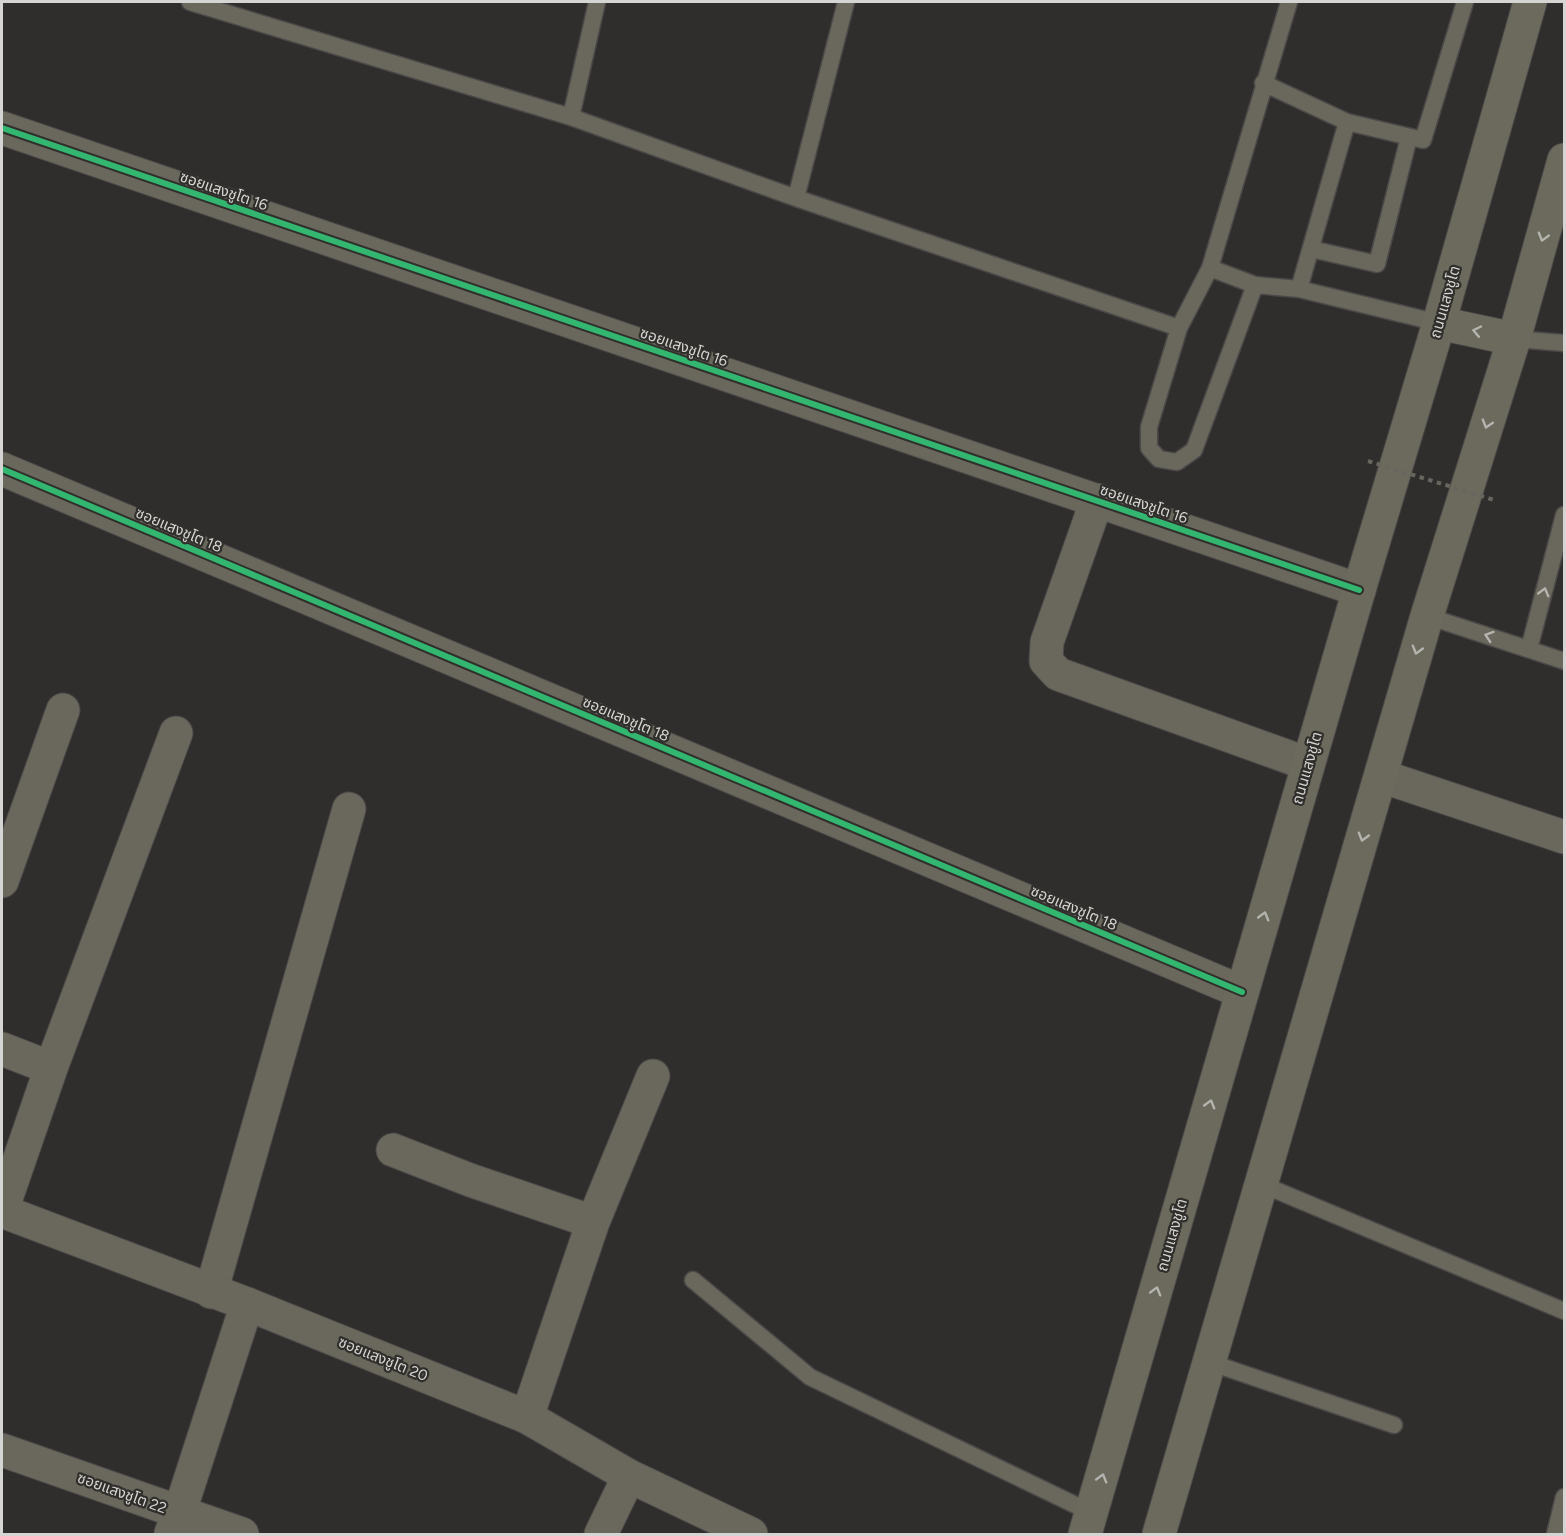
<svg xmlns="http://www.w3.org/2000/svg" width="1566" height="1536" font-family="Figtree,'Noto Sans Thai',sans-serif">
<rect width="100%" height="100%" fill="#2f2e2d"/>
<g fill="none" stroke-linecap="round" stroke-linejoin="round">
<g stroke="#4a4948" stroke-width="19">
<path id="service" d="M190 2 571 117 796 198 1179 328
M1263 83 1347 122 1423 140 1465 2
M571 117 597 2
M796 198 846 2
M1311 249 1377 264 1409 137
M1210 268 1255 285 1299 289 1439 323
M1255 285 1194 450 1177 462 1159 459 1149 448V427L1179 328 1210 268 1289 2
M1299 289 1347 122
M1514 339 1564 343
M1427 616 1564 661
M1529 649 1564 515
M1261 1184 1564 1311
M693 1280 810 1377 1092 1513
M1209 1362 1394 1425
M1555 1534 1564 1497"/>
</g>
<g stroke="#4a4948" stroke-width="35">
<path id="minor" d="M2 128 1359 590
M2 469 1242 992
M1097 500 1047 642 1046 661 1058 674 1308 764
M1381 776 1564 837
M2 881 63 710
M2 1049 51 1068
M393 1150 470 1180 593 1222
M2 1210 51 1068 176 733
M211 1292 349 809
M527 1417 593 1222 653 1076
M2 1450 242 1534
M171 1533 179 1514 247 1304
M601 1534 629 1476"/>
</g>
<g stroke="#4a4948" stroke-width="35">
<path id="tertiary" d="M2 1211 247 1304 527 1417 629 1476 751 1534"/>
</g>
<g stroke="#4a4948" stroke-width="35">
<path id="secondary" d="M1439 323 1514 339
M1085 1534 1359 590 1439 323 1530 2
M1159 1534 1427 616 1514 339 1564 160"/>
</g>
<use href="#service" stroke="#6a675c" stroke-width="16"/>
<use href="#minor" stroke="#6a675c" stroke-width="33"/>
<use href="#tertiary" stroke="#6a675c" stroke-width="33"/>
<use href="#secondary" stroke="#6b6a5d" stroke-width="33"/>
<path stroke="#68665f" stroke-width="4" stroke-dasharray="4.5 4.5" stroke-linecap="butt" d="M1368 461 1494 500"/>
<g stroke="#302f2c" stroke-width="10">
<path id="cycleway" d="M2 128 1359 590
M2 469 1242 992"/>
</g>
<use href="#cycleway" stroke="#33b770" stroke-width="6"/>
</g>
<defs><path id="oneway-chevron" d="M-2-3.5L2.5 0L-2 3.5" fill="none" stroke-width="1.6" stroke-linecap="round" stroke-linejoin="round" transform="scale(1.5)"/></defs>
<g stroke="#b5b5b0">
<use href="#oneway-chevron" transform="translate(1543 237) rotate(106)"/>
<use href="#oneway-chevron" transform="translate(1477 331) rotate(-168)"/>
<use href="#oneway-chevron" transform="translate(1487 424) rotate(107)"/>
<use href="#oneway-chevron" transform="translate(1417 650) rotate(106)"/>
<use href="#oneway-chevron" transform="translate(1363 837) rotate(106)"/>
<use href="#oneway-chevron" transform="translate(1264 916) rotate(-74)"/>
<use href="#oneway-chevron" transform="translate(1210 1104) rotate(-74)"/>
<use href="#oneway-chevron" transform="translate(1156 1291) rotate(-74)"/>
<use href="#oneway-chevron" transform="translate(1102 1478) rotate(-74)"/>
</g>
<g stroke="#b5b4af">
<use href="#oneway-chevron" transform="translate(1544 592) rotate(-75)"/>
<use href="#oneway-chevron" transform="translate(1489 636) rotate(-162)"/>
</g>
<g text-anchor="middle" stroke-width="4.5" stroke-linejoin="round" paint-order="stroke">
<g font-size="15" fill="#d5d5d3" stroke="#302f2c">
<text transform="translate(224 191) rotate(19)" y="5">ซอยแสงชูโต 16</text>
<text transform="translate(1445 302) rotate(-74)" y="5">ถนนแสงชูโต</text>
<text transform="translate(684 347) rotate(19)" y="5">ซอยแสงชูโต 16</text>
<text transform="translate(1144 504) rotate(19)" y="5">ซอยแสงชูโต 16</text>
<text transform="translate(179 530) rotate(23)" y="5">ซอยแสงชูโต 18</text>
<text transform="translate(626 719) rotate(23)" y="5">ซอยแสงชูโต 18</text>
<text transform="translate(1307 768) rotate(-74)" y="5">ถนนแสงชูโต</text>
<text transform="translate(1074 908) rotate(23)" y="5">ซอยแสงชูโต 18</text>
<text transform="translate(1172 1235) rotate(-74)" y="5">ถนนแสงชูโต</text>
<text transform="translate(383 1359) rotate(22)" y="5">ซอยแสงชูโต 20</text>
<text transform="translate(122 1493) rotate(20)" y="5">ซอยแสงชูโต 22</text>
</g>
</g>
<rect width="1566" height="1536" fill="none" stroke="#d5d5d3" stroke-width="6"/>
</svg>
